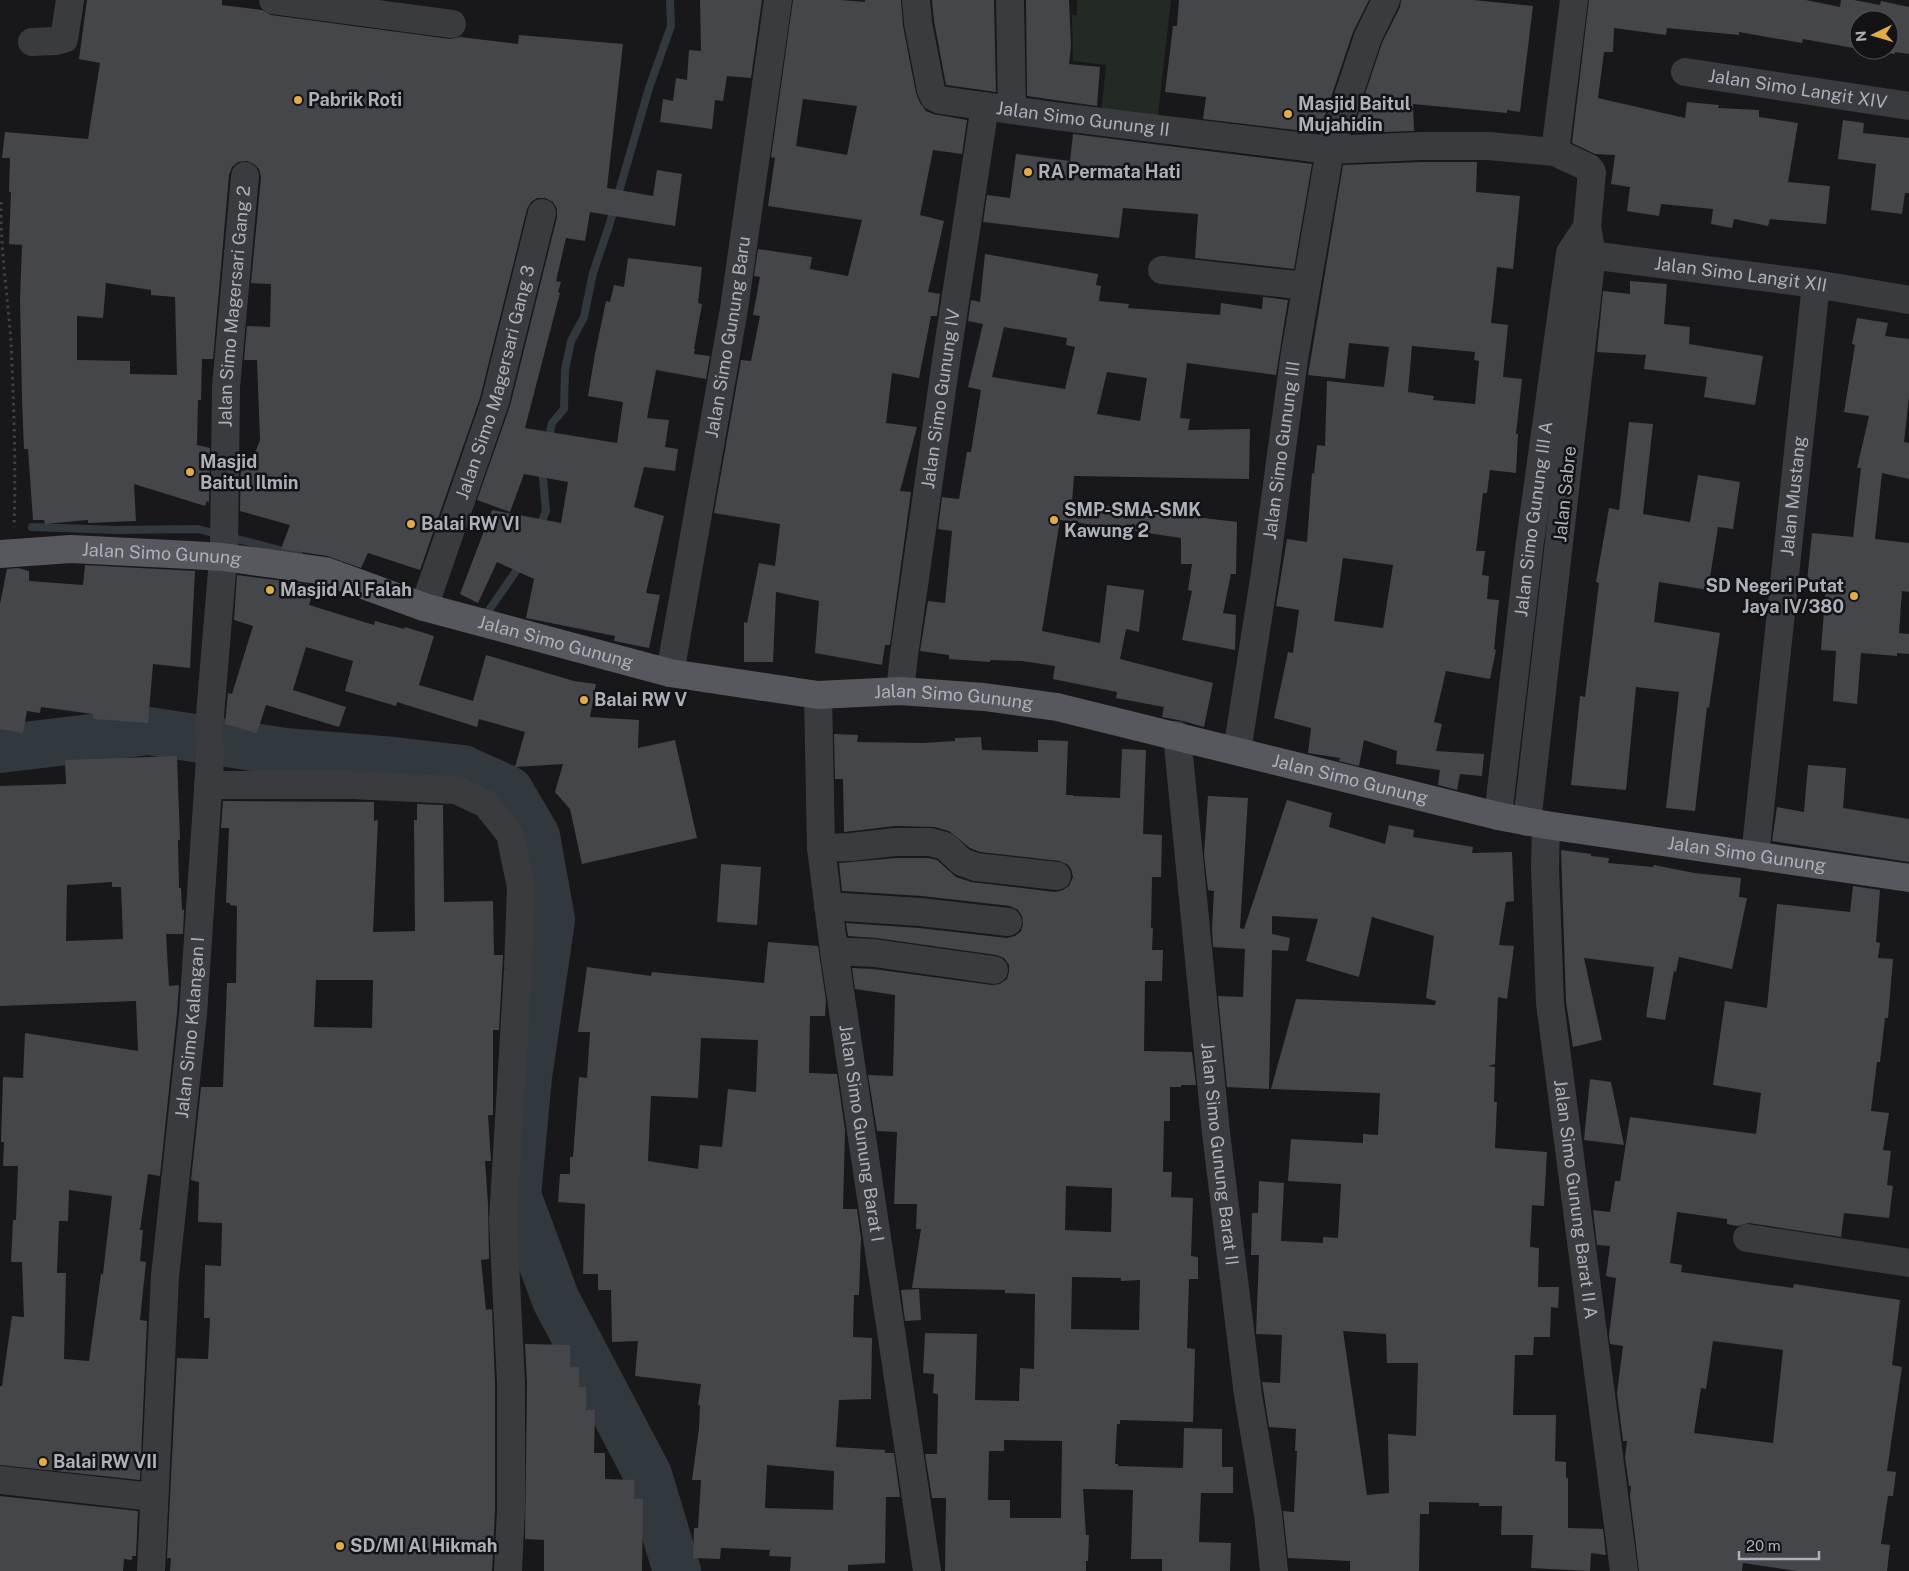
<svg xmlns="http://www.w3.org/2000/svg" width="1909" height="1571" font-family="'Public Sans',sans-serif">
<rect width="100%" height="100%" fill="#18181a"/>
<path fill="#232a23" d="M1077 0H1171L1157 123 1101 114 1106 65 1073 61 1072 15H1077Z"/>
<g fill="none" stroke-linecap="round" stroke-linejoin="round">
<path stroke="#31393f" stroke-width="8" d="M548 441 552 423 564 409 565 370 571 341 584 317 593 273 609 226 649 88 671 26 670 0
M32 527 117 530 198 529 299 555
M539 529 546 511 542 467
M482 612 487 613 521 564"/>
<path stroke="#31393f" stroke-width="48" d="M0 749 149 731 285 752 394 761 463 769 509 790 536 836 551 920 528 1077 517 1195 556 1300 648 1475 677 1571"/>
</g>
<path fill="#45464a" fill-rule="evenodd" d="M87 0H222V5L262 10 271 15 450 39 460 37 518 44 519 35 623 44 607 188 653 196 657 170 682 174 675 226 590 212 585 241 566 238 556 281 561 282 558 292 560 293 525 428 617 443 623 402 588 396 595 354 606 301 610 302 614 285 624 287 628 258 702 267 698 303 702 304 694 349H695L694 354 710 356 706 379 656 370 647 418 669 420 665 447 678 449 675 471 644 467 634 507 664 516 646 593 660 595 649 648 614 641 615 636 526 618 534 579 497 562 478 603 460 594 492 510 561 523 568 482 524 474 510 512 477 500 510 406 557 217V209L553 202 545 198H537L531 202 527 209 480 398 420 570 368 553 361 568 327 556 281 549 290 525 240 511 241 457 252 461 260 440 257 360H244L247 326 270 327 271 284 251 283 261 177 259 169 254 164 247 161 238 162 232 167 229 175 213 359H202L201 400H198L197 445 210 448 209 502 207 501 205 506 134 484 136 521 88 523V520L45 524 44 520H33L28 449H24L22 400 20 299 22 245 9 244 11 192H9L10 158H2L5 132 88 139 100 63 79 59ZM106 283 151 290V295L175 297 177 375 130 374V361L77 360V316L103 318Z
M700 0H762L751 78 727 76 723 101 715 100 712 129 660 122 663 99 673 101 676 78 687 80 689 50 701 51Z
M793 0H840L865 2V0H901L903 26 916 93 920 103 926 111 933 114 967 120 962 154 933 150 920 215 944 221 928 292 940 294 937 316H931L919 378 892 373 886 423 917 427 900 491 911 492 890 645H885L882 665 815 653 819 601 776 592 773 662H744V622L747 623 759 563 775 566 780 524 714 513 741 360 751 361 760 316 753 315 760 277 754 276 758 249 812 257 810 269 848 276 862 220 768 206 775 158 771 157ZM803 99 857 106 847 155 796 146Z
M932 0H994L996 92 946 85 934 21Z
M1026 0H1069L1071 46 1069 64 1100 67 1097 106 1027 96Z
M1179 0H1369L1353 32 1319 133 1203 119 1206 97 1165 92 1173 26H1177Z
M1401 0H1473L1533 6 1520 112 1507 110V113L1413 104 1414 131 1352 133 1382 43 1400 7Z
M1589 0H1806L1840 7 1841 0H1854L1880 5 1881 1 1909 7V54L1895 52V54L1870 50H1889V20H1859V49L1803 39 1802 43 1739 32V35L1667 28 1666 35 1614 28 1613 52H1604L1598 98 1685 118 1687 102 1719 105 1718 108 1759 110V117L1798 123 1788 182 1830 186 1826 224 1770 219 1768 226 1734 219 1732 228 1711 224 1713 209 1661 204 1659 216 1627 211 1630 187 1611 184 1615 155 1595 154 1572 143Z
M1843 120 1864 123 1863 133 1909 138V193H1905L1902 214 1871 210 1876 164 1838 159Z
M1073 134 1312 164 1294 269 1195 258 1198 214 1123 208 1119 238 983 222 987 195 1010 198 1016 154 1070 161Z
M1422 162H1477L1476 192 1520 196 1513 269 1497 267 1491 323 1508 325 1503 377 1522 379 1516 434H1518L1516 473 1490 470 1487 493H1483L1476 551H1485L1482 575 1489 576 1487 599 1499 600 1494 649 1496 650 1490 679 1446 671 1434 722 1442 724 1436 751 1484 754 1482 776 1460 774 1457 790 1438 785 1440 770 1396 764 1397 751 1364 740 1359 766 1339 761 1340 758 1308 753 1311 728 1274 718 1288 652 1293 653 1299 610 1276 606 1287 539 1307 542 1312 473 1314 474 1317 445 1325 446 1327 381 1384 387 1389 347 1349 343 1345 379 1308 375 1343 165ZM1412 346 1475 352 1474 360 1479 361 1475 404 1433 400 1434 396 1408 392ZM1343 558 1393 565 1383 628 1334 621Z
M985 254 1098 274 1096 285 1101 286 1099 301 1129 304 1128 308 1220 315 1221 303 1262 309 1263 297 1288 300 1276 375 1187 363 1180 418 1190 419 1188 430 1250 429 1249 479 1074 476 1072 502 1237 522 1236 574H1231L1223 613 1236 615 1235 650 1182 640 1192 591 1188 590 1192 564H1181V538L1060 520 1042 631 1100 643 1107 585 1144 590 1139 632 1126 629 1120 659 1213 683 1204 727 1183 721 1162 717 1164 707 1116 698 1117 692 1053 679 1055 666 1022 661 990 660V662L949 659V655L920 651 928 601 945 603 952 531 938 529 942 497 959 499 967 452H971L981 390 968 387 983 324 968 321 971 300 980 302ZM1004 327 1067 338 1066 345 1075 347 1065 389 992 377ZM1107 372 1147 378 1140 421 1097 414Z
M1630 281 1667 284 1664 324 1690 327 1689 344 1763 356 1755 405 1704 397 1707 377 1644 369 1646 355 1597 352 1603 291 1630 294Z
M1857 318 1888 323 1885 336 1909 339V397L1904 442 1909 443V479L1882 473 1875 539 1909 543V592L1902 591 1899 633 1909 634V654L1897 653V656L1861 653 1857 704 1833 701 1836 651 1821 650 1826 584 1807 581 1812 533 1853 537 1861 468H1857L1869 416 1844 412 1855 345 1852 344Z
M1629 422 1653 424 1643 514 1690 522 1698 475 1740 482 1733 529 1718 527 1708 590 1659 582 1654 622 1720 633 1709 708 1707 707 1695 811 1666 808 1679 692 1636 687 1626 790 1571 785 1580 696 1585 697 1599 583 1596 582 1609 508 1619 510Z
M85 565 195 571 190 668 153 664 148 723 93 719V714L41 707 40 713 27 711 23 733 0 729V604L7 569 18 568 29 571V581L83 585Z
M237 575 315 585 309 605 374 625 375 621 404 629 405 627 434 636 419 685 473 701 486 655 574 681 596 684 590 717 639 720 638 748 675 740 697 838 582 864 570 809 555 792 563 764 515 767 525 732 479 719 477 727 397 702 396 706 345 691 353 661 306 647 293 690 346 707 339 727 266 705 257 733 225 724 228 693 232 694 253 626 234 620Z
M834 734 858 735 857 742 922 743 955 741V738L981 737 982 750 1038 752V740L1068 741 1066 795H1073V796L1120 798 1122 749 1146 750 1143 834 1162 835 1161 877H1152L1151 928H1153L1152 950H1163L1162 981H1145L1144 1051 1192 1052 1196 1085H1181V1087H1170V1121H1164L1163 1172H1172L1171 1197 1193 1198 1191 1256 1198 1257V1279H1189L1187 1348 1195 1349 1193 1422 1120 1420V1424H1117L1115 1464H1118V1466L1183 1468 1184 1428 1222 1429V1467H1233V1493H1201L1199 1542 1231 1543 1230 1571H1162V1559H1131L1133 1490 1083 1489 1086 1535H1089L1088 1561H1086V1571H945L946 1498H932L925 1454H937L938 1394 933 1393 934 1374 923 1373 925 1333 977 1334 975 1400 1019 1401 1020 1368 1034 1369 1035 1294 1005 1293V1290L912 1288 921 1229H916L917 1204H894L897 1132 877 1131 868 1075 893 1076 895 995 855 989 852 968 873 969 992 985 1000 984 1007 979 1009 972V965L1004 958 996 955 876 938 848 936 846 923 919 928 1007 938 1015 936 1021 931 1023 924 1022 916 1018 910 1010 906 922 896 842 891 839 863 896 858H928L937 860 956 877 971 882 1055 892 1063 890 1069 886 1073 877 1071 869 1067 864 1059 861 980 852 970 848 949 831 934 827 895 826 844 832 843 779H835ZM1066 1186 1112 1188 1111 1232 1065 1230ZM1072 1277 1121 1278V1281L1140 1280 1139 1330 1071 1329ZM1004 1440 1062 1441 1061 1518H1010V1500H988L989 1451H1004Z
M177 756 180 840H178L179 888H181L182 910H184L183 934H166L169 986 179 985 177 1013 160 1176 148 1174 140 1230H143L140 1261 146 1262 140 1320 147 1321 140 1480 0 1465V1386H2L12 1316 24 1317 22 1262H11L13 1220H16L18 1166H3L4 1142H1L3 1077 23 1078 25 1033 138 1051 136 1001 0 1006V786L66 784 65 760ZM112 882V887H121L123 939 66 941 67 885ZM69 1190 112 1196 103 1274H101L89 1361 64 1359 66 1273H57L59 1221H68Z
M1808 765 1846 768 1843 808 1909 819V862L1772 841 1777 807 1804 812Z
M1208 796 1248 798 1240 928 1244 929 1287 800 1332 813 1329 827 1385 844 1389 825 1414 830 1413 837 1473 847 1472 853 1512 852 1514 901 1506 902 1499 945 1514 946 1507 999 1498 997 1495 1064 1488 1066 1495 1067 1494 1102H1497L1495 1148 1547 1152 1544 1206 1532 1205 1530 1247 1539 1248 1538 1287H1559L1558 1308 1551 1307 1550 1337H1534L1533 1355H1515L1513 1415H1556L1555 1461 1566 1462V1478H1568V1528L1603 1529 1606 1555 1591 1553 1590 1571 1531 1568 1533 1535H1501L1502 1506H1479V1503L1429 1502V1514H1420L1419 1571H1350V1561L1288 1558 1283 1511 1294 1512 1297 1451H1295L1296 1429 1269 1427 1262 1382 1280 1383 1282 1335 1256 1334 1259 1255H1251L1252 1213H1258L1259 1181 1284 1183 1281 1241 1323 1243V1237L1338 1238 1341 1184 1288 1181 1291 1139 1363 1143V1134L1378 1135 1380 1093 1271 1089 1296 999 1435 1005 1436 1001 1426 998 1434 936 1372 917 1359 977 1306 961 1318 919 1272 916V934L1290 938 1288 951 1272 950 1269 1089 1227 1087 1218 996 1243 997 1245 949 1213 947 1212 929 1214 891 1208 890 1204 855ZM1343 1331 1386 1334 1387 1363H1418L1416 1436 1388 1434 1389 1493 1367 1495Z
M223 801 374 802V821L378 820 373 932 415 931 414 820H417V804L443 805 444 902 493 901 494 955H503L499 1030H493V1115H488L491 1161H485L488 1204 489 1259 481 1260 486 1310 492 1309 495 1383V1510L492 1571H170L171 1558H167L177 1358 208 1359 210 1318H204L205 1265 221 1266 222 1223 198 1222 199 1182 191 1180 201 1087H223L227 983H236L237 906 230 905V903H226L229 828H221ZM316 980H373L372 1028 314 1027Z
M1561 850 1591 854V856L1609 858 1608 863 1653 867 1654 865 1694 873 1741 878 1739 897 1747 898 1732 969 1679 957 1676 972 1674 971 1665 1020 1646 1017 1654 967 1584 958 1602 1040 1573 1047 1566 1002Z
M721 864 761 867 757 925 717 922Z
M1853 886 1880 890 1876 942 1880 943 1878 958 1893 959 1888 1018H1885L1880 1062H1877L1871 1111 1889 1113 1883 1150 1891 1151 1887 1185 1893 1186 1889 1218 1844 1213 1841 1237 1749 1223 1738 1226 1727 1224V1219L1677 1212 1670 1263 1682 1265 1681 1272 1793 1288 1794 1284 1900 1300 1892 1365 1902 1367 1887 1471 1896 1472 1893 1496H1888L1881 1544 1890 1545 1887 1571H1797L1743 1563 1742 1571H1639L1630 1496 1631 1486H1629L1625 1457 1627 1441H1623L1617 1393 1623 1346 1610 1344 1609 1336 1616 1278 1606 1276 1610 1246 1597 1245 1593 1210 1610 1212 1615 1181H1620L1630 1117 1756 1134 1761 1093 1713 1085 1725 1001 1767 1008 1777 904 1850 912ZM1713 1341 1783 1350 1773 1443 1694 1433 1701 1388 1706 1389Z
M768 942 818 946 826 1000 825 1016H810L809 1073 837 1074 845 1130 843 1209H857L861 1238 859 1295H854L853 1337 872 1338 871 1399 839 1400 836 1447 885 1450V1453H894L900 1497H886L885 1563 848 1565V1571H790L791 1557 769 1556 770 1550 721 1548 720 1559 693 1558 694 1528H698L701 1480H692L699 1428 700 1405H698L701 1384 635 1376 638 1341 612 1342 611 1290H598V1274H583L585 1204 558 1202 560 1174H570V1157H573L579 1077 587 1078 590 1032H578L587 967 651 976 652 972 764 983ZM701 1038 758 1040 756 1092 728 1089 722 1147 700 1145 698 1169 648 1161 651 1096 698 1098ZM767 1465 834 1471 833 1510 765 1508Z
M1590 1079 1611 1082 1624 1145 1584 1140Z
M919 1289 921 1320 905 1321 901 1290Z
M525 1344 570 1345V1367H579V1387H586V1410H595L594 1453H605V1479L634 1480V1499H643L642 1571H544V1540L525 1539 527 1383Z
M0 1496 138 1511 136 1556H132V1560L124 1559 123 1571H0Z"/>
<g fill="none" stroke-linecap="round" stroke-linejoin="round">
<path stroke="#404146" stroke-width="3" stroke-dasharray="2.5 4" stroke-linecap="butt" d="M1 202C0 249 8 296 11 343 14 404 16 466 14 527"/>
<g stroke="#3a3b3f" stroke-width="28">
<path d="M273 0 452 24"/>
<path id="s1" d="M916 0 918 23 931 90 934 97 940 100 1062 117 1330 150 1422 146H1488L1555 152 1589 168 1592 172 1587 227 1592 254 1527 822"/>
<path d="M1010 0 1012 110"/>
<path d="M32 42 56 41 64 39 70 0"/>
<path id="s2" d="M1685 72 1909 106"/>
<path d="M1555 152 1574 0"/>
<path id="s3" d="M1574 253 1816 284 1909 300"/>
<path d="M1162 270 1306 286"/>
<path id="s4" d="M424 607 495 402 542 213"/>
<path id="s5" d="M670 673 734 309 778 0"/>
<path id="s6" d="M900 691 904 655 947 354 985 106"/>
<path id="s7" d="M818 695 821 848 834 951 927 1571"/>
<path id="s8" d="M1177 735 1216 1133 1248 1395 1268 1514 1274 1571"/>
<path id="s9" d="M1237 751 1265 573 1294 359 1330 150 1368 37 1386 0"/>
<path d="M208 785H352L456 790 486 804 510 834 521 887 518 969 503 1220 511 1383V1510L508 1571"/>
<path id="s10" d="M1498 816 1529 549 1570 253 1587 227"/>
<path id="s11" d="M1546 825 1545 867 1550 1003 1624 1571"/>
<path d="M821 848 851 847 895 842H930L945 846 962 862 976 867 1057 876"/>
<path id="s12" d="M1755 856 1816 284"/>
<path d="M828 906 920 912 1008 922"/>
<path d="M834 951 874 953 994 970"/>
<path d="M1747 1238 1909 1263"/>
<path d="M0 1480 153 1497"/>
<path id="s13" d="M151 1571 165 1276 193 1014 210 759 209 727 224 548 226 387 245 176"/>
</g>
<path stroke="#56585d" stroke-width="28" id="s14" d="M0 554 71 549 190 555 223 557 325 571 424 607 670 673 818 695 900 691 984 697 1057 707 1498 816 1546 825 1909 878"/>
</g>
<g fill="#e0ab4a" stroke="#131315" stroke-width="2">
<circle cx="298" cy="100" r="5"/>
<circle cx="1288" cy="114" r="5"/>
<circle cx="1028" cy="172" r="5"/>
<circle cx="190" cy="472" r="5"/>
<circle cx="1054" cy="520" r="5"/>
<circle cx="411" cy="524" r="5"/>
<circle cx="270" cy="590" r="5"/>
<circle cx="1854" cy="596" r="5"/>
<circle cx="584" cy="700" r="5"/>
<circle cx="43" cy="1462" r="5"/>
<circle cx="340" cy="1546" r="5"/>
</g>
<g text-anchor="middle" stroke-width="5" stroke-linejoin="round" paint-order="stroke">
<g font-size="18" fill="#acb0b8" stroke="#131315">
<text dy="6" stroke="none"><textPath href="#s2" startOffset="114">Jalan Simo Langit XIV</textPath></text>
<text dy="6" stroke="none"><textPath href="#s1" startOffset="250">Jalan Simo Gunung II</textPath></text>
<text dy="6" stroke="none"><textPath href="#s3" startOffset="168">Jalan Simo Langit XII</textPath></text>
<text dy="6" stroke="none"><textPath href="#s13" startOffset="1268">Jalan Simo Magersari Gang 2</textPath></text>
<text dy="6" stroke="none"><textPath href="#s5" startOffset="341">Jalan Simo Gunung Baru</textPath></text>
<text dy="6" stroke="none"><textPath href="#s4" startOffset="236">Jalan Simo Magersari Gang 3</textPath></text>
<text dy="6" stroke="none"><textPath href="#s6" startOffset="295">Jalan Simo Gunung IV</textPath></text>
<text dy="6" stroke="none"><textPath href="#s9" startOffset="304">Jalan Simo Gunung III</textPath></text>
<text transform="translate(1565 494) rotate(-84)" y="6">Jalan Sabre</text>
<text dy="6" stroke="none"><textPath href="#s12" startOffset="362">Jalan Mustang</textPath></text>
<text dy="6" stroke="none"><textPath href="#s10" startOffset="299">Jalan Simo Gunung III A</textPath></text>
<text dy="6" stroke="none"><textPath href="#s14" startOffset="162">Jalan Simo Gunung</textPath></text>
<text dy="6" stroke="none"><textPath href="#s14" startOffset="568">Jalan Simo Gunung</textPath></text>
<text dy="6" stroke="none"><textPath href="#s14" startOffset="972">Jalan Simo Gunung</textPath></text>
<text dy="6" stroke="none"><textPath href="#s14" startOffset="1378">Jalan Simo Gunung</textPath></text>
<text dy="6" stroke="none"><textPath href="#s14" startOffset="1782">Jalan Simo Gunung</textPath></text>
<text dy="6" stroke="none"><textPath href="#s13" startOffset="545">Jalan Simo Kalangan I</textPath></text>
<text dy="6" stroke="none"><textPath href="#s7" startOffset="441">Jalan Simo Gunung Barat I</textPath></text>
<text dy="6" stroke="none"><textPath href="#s8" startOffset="421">Jalan Simo Gunung Barat II</textPath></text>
<text dy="6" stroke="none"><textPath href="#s11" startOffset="376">Jalan Simo Gunung Barat II A</textPath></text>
</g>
<g font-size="18" font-weight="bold" fill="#acb0b8" stroke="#131315" text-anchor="start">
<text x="308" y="106">Pabrik Roti</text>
<text x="1298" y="110">Masjid Baitul<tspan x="1298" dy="21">Mujahidin</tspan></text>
<text x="1038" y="178">RA Permata Hati</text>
<text x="200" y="468">Masjid<tspan x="200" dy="21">Baitul Ilmin</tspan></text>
<text x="1064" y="516">SMP-SMA-SMK<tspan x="1064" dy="21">Kawung 2</tspan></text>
<text x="421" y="530">Balai RW VI</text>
<text x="1844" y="592" text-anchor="end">SD Negeri Putat<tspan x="1844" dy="21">Jaya IV/380</tspan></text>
<text x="280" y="596">Masjid Al Falah</text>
<text x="594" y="706">Balai RW V</text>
<text x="53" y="1468">Balai RW VII</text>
<text x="350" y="1552">SD/MI Al Hikmah</text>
</g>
</g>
<g transform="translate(1874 35) rotate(265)"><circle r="24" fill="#131315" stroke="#505256"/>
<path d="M0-4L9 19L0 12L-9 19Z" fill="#e0ab4a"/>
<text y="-8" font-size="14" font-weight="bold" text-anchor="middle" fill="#acb0b8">N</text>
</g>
<path d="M1739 1551v8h80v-8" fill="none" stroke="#acb0b8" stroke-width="2.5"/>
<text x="1746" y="1551" font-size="15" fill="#acb0b8" stroke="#131315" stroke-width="4" paint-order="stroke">20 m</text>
</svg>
